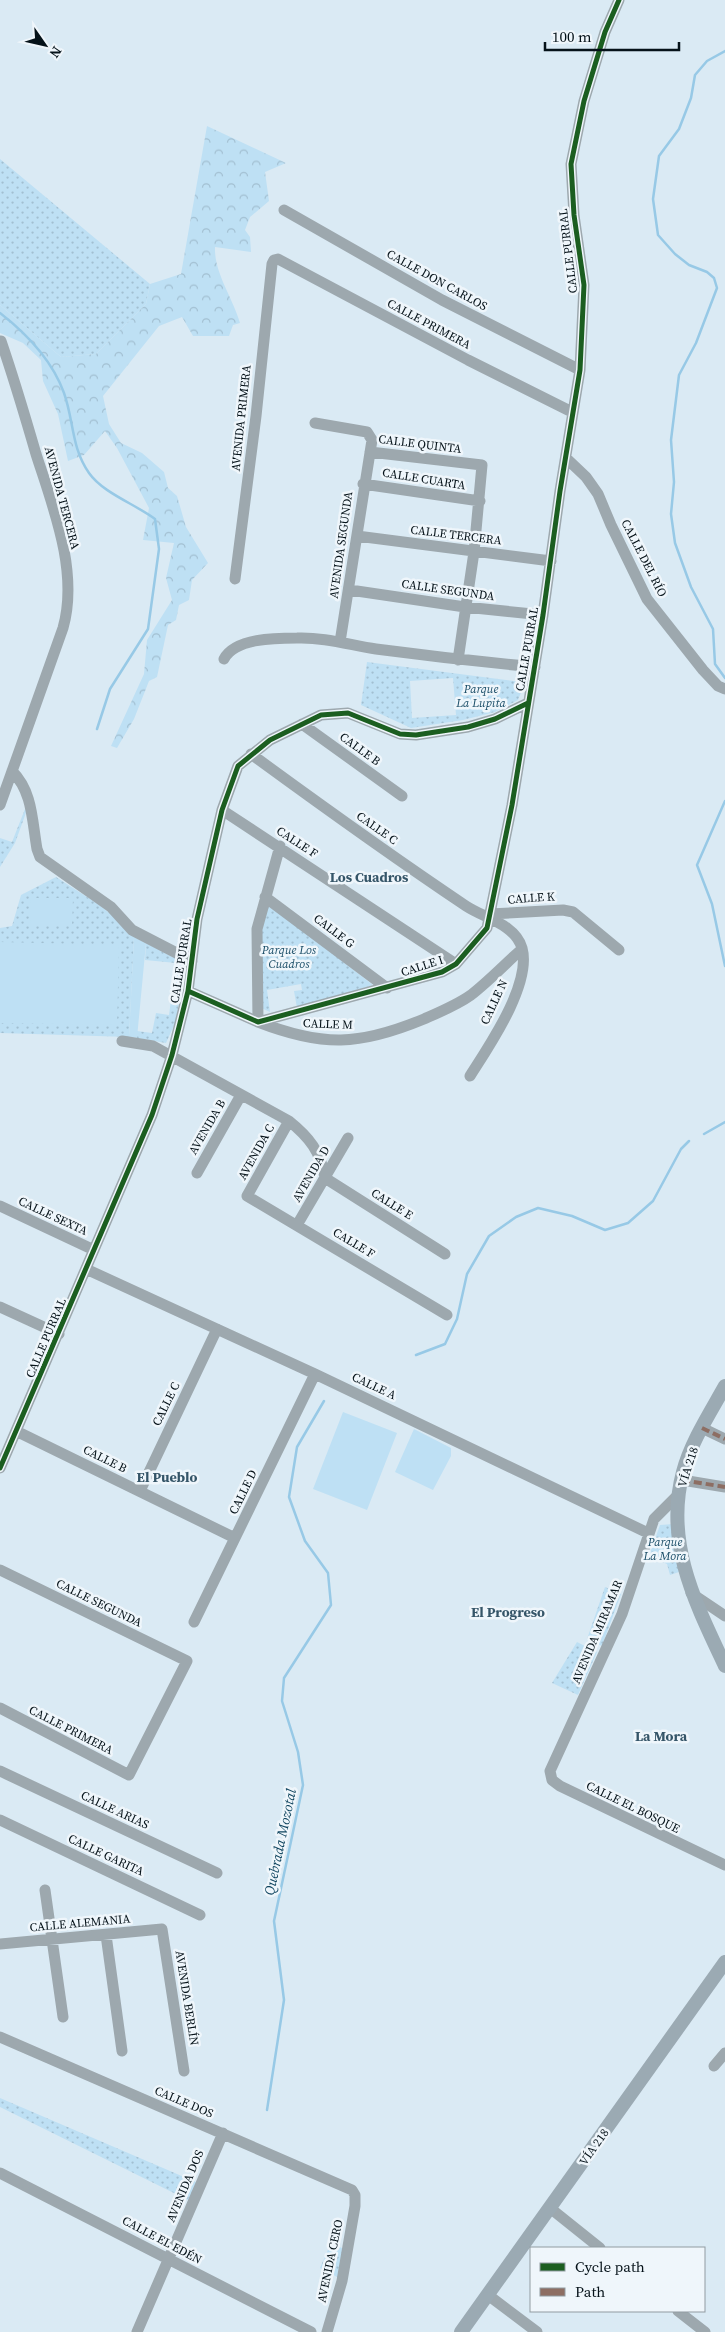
<svg xmlns="http://www.w3.org/2000/svg" width="725" height="2332" font-family="'Source Serif 4',serif">
<defs>
<pattern id="green-dots" width="8" height="8" patternUnits="userSpaceOnUse" patternTransform="scale(1.25)"><rect width="8" height="8" fill="#bee0f4"/><path d="M2 2h.1M6 6h.1" fill="none" stroke="#a2bfd1" stroke-width="1.8" stroke-linecap="round"/></pattern>
<pattern id="forest-crowns" width="20" height="18" patternUnits="userSpaceOnUse" patternTransform="scale(1.25)"><rect width="20" height="18" fill="#bee0f4"/><path d="M2 6a3 3 0 1 1 6 0M12 15a3 3 0 1 1 6 0" fill="none" stroke="#a2bfd1"/></pattern>
</defs>
<rect width="100%" height="100%" fill="#daeaf4"/>
<path fill="url(#green-dots)" fill-rule="evenodd" d="M0 159 150 284 146 304 96 354 61 357 0 305Z
M367 662 514 681 520 683 522 690 518 700 495 712 463 720 411 728 361 705ZM453 678 456 715 412 718 410 681Z
M25 809 27 810 15 843 0 867V838L12 842Z
M56 877 98 904 116 918 134 937 129 1037 0 1033V928L12 926 21 895Z
M267 903 373 985 297 1008 294 991 302 990 301 984 267 990 270 1012 261 1008 259 930Z
M146 943 176 959 184 969 176 1021 166 1043 137 1038V1031L152 1033 156 1013 169 1015 176 963 145 960Z
M674 1524 682 1571 670 1575 667 1564 649 1556 660 1525Z
M605 1587 621 1594 602 1646 587 1639Z
M577 1642 597 1652 578 1695 552 1683Z
M0 2098 198 2183 190 2201 0 2107Z
M331 2243 344 2249 339 2278 320 2268Z"/>
<path fill="url(#forest-crowns)" d="M207 126 286 163 265 172 269 201 250 217 245 230 250 237 251 252 215 247C214 273 233 298 240 323L233 325 229 336H193L182 317 159 326 103 396 109 424 121 443 142 453 164 472 168 488 177 496 186 527 208 563 192 580 189 600 179 605 176 620 168 625 157 677 149 681 134 719 117 748 111 746 144 674 147 640 172 600 166 578 174 543 143 540 149 508 117 448 105 431 84 455 68 461 58 414 43 381 41 360 23 343 0 333V305L61 357 96 354 146 304 150 284 181 274Z"/>
<path fill="#bee0f4" d="M31 898H73L72 925H30Z
M134 937 146 943 137 1038 129 1037Z
M0 942 119 945 117 1025 0 1023Z
M343 1412 397 1433 367 1510 313 1489Z
M414 1429 451 1448V1456L433 1490 395 1472Z"/>
<g fill="none" stroke-linecap="round" stroke-linejoin="round">
<path stroke="#97c9e6" stroke-width="2.5" d="M725 51 707 61 695 75 691 98 679 129 659 156 653 199 658 235 675 254 689 265 707 272 714 278 717 288 696 343 679 375 671 440 674 482 671 514 675 543 691 587 713 629 715 664 725 678
M0 313C27 334 52 360 64 393 74 421 71 447 89 473 103 493 135 504 155 519L159 549 148 629 110 689 97 729
M725 801 697 865 712 904 725 966
M704 1134 725 1122
M416 1355 445 1344 457 1319 467 1274 489 1236 516 1217 538 1208 572 1216 605 1230 628 1223 653 1201 681 1149 689 1141
M267 2110 284 2000 274 1921 303 1785 298 1752 282 1701 284 1678 331 1605 328 1573 305 1541 289 1497 297 1447 324 1401"/>
<path stroke="#9da8ae" stroke-width="11" d="M284 210 442 300 580 370
M315 423 367 432 372 440 340 642
M370 452 482 465 474 552 458 660
M566 458 586 477 598 494 611 525 647 599 703 670 718 686 725 689
M363 484 480 501
M357 536 551 561
M235 579 256 416 272 264 274 260 278 259 468 360 572 412
M350 590 465 607 543 615
M224 659C235 638 276 638 297 638 324 637 350 645 376 649 429 656 482 662 535 667
M302 724 402 796
M251 754C322 806 393 857 466 906 484 918 515 924 522 948 532 984 489 1046 470 1076
M12 771C33 792 32 821 37 849L40 857 111 907 132 930 192 961
M0 805 63 628C79 572 53 507 36 454 25 416 14 379 1 341
M222 810 456 964
M280 846 257 929 258 1022C323 1047 359 1046 424 1019 440 1012 457 1005 471 995 489 981 505 964 522 949
M265 897 387 988
M490 914 563 910 573 912 619 950
M188 991 258 1022 442 972 456 964 487 928 512 805 543 615 560 491 580 370 584 285 574 215 571 164 584 101 605 32 619 0
M122 1041 153 1046 289 1121C309 1137 321 1152 325 1178L445 1254
M289 1121 247 1196 447 1315
M197 1173 241 1095
M0 1206 94 1250
M297 1225 348 1138
M86 1269 315 1374 648 1533
M0 1307 59 1334
M702 1428 725 1439
M16 1431 235 1538
M0 1468 152 1115 172 1055 188 991 197 919 222 810 238 766 270 740 321 715 348 713 400 734 416 735 468 727 495 719 528 703
M682 1480 725 1487
M140 1491 217 1329
M679 1494 654 1519 622 1614 550 1771 552 1780 560 1786 725 1865
M0 1570 187 1661 129 1775 0 1708
M691 1593 725 1616
M194 1622 315 1374
M0 1771 217 1873
M0 1820 200 1915
M45 1890 63 2017
M106 1935 122 2051
M0 1944 162 1929 184 2071
M0 2037 352 2190 355 2195V2206L342 2281 327 2332
M714 2066 725 2053
M0 2173 311 2332
M550 2208 600 2248
M488 2295 537 2332
M678 2311 705 2332
M137 2332 223 2133"/>
<path stroke="#9baab3" stroke-width="14" d="M725 1386C710 1413 691 1442 683 1472 664 1543 696 1604 725 1666
M461 2332 725 1962"/>
<path stroke="#8d6e63" stroke-width="4" stroke-dasharray="8 4" stroke-linecap="butt" d="M702 1428 725 1439
M682 1480 725 1487"/>
<g stroke="#eff6fb" stroke-width="8">
<path id="cycleway" d="M188 991 258 1022 442 972 456 964 487 928 512 805 543 615 560 491 580 370 584 285 574 215 571 164 584 101 605 32 619 0
M0 1468 152 1115 172 1055 188 991 197 919 222 810 238 766 270 740 321 715 348 713 400 734 416 735 468 727 495 719 528 703"/>
</g>
<use href="#cycleway" stroke="#1b5e20" stroke-width="5"/>
</g>
<g text-anchor="middle" stroke-width="5" stroke-linejoin="round" paint-order="stroke">
<g font-size="12" fill="#051219" stroke="#eff6fb">
<text transform="translate(568 251) rotate(-97)" y="4">CALLE PURRAL</text>
<text transform="translate(437 280) rotate(29)" y="4">CALLE DON CARLOS</text>
<text transform="translate(429 324) rotate(28)" y="4">CALLE PRIMERA</text>
<text transform="translate(241 418) rotate(-84)" y="4">AVENIDA PRIMERA</text>
<text transform="translate(420 444) rotate(7)" y="4">CALLE QUINTA</text>
<text transform="translate(424 479) rotate(9)" y="4">CALLE CUARTA</text>
<text transform="translate(62 498) rotate(75)" y="4">AVENIDA TERCERA</text>
<text transform="translate(456 535) rotate(7)" y="4">CALLE TERCERA</text>
<text transform="translate(341 545) rotate(-82)" y="4">AVENIDA SEGUNDA</text>
<text transform="translate(644 558) rotate(63)" y="4">CALLE DEL RÍO</text>
<text transform="translate(448 590) rotate(8)" y="4">CALLE SEGUNDA</text>
<text transform="translate(527 649) rotate(-80)" y="4">CALLE PURRAL</text>
<text transform="translate(360 749) rotate(36)" y="4">CALLE B</text>
<text transform="translate(377 828) rotate(35)" y="4">CALLE C</text>
<text transform="translate(297 842) rotate(33)" y="4">CALLE F</text>
<text transform="translate(531 898) rotate(-4)" y="4">CALLE K</text>
<text transform="translate(334 931) rotate(37)" y="4">CALLE G</text>
<text transform="translate(181 961) rotate(-81)" y="4">CALLE PURRAL</text>
<text transform="translate(422 966) rotate(-18)" y="4">CALLE I</text>
<text transform="translate(494 1002) rotate(-65)" y="4">CALLE N</text>
<text transform="translate(328 1024) rotate(2)" y="4">CALLE M</text>
<text transform="translate(207 1127) rotate(-60)" y="4">AVENIDA B</text>
<text transform="translate(256 1152) rotate(-61)" y="4">AVENIDA C</text>
<text transform="translate(311 1174) rotate(-60)" y="4">AVENIDA D</text>
<text transform="translate(392 1204) rotate(32)" y="4">CALLE E</text>
<text transform="translate(53 1216) rotate(25)" y="4">CALLE SEXTA</text>
<text transform="translate(354 1243) rotate(31)" y="4">CALLE F</text>
<text transform="translate(46 1338) rotate(-67)" y="4">CALLE PURRAL</text>
<text transform="translate(374 1386) rotate(25)" y="4">CALLE A</text>
<text transform="translate(166 1404) rotate(-64)" y="4">CALLE C</text>
<text transform="translate(105 1459) rotate(26)" y="4">CALLE B</text>
<text transform="translate(688 1467) rotate(-72)" y="4">VÍA 218</text>
<text transform="translate(243 1492) rotate(-64)" y="4">CALLE D</text>
<text transform="translate(99 1603) rotate(26)" y="4">CALLE SEGUNDA</text>
<text transform="translate(597 1632) rotate(-67)" y="4">AVENIDA MIRAMAR</text>
<text transform="translate(71 1730) rotate(27)" y="4">CALLE PRIMERA</text>
<text transform="translate(633 1807) rotate(26)" y="4">CALLE EL BOSQUE</text>
<text transform="translate(115 1810) rotate(25)" y="4">CALLE ARIAS</text>
<text transform="translate(106 1855) rotate(25)" y="4">CALLE GARITA</text>
<text transform="translate(80 1923) rotate(-5)" y="4">CALLE ALEMANIA</text>
<text transform="translate(187 1998) rotate(81)" y="4">AVENIDA BERLÍN</text>
<text transform="translate(184 2102) rotate(23)" y="4">CALLE DOS</text>
<text transform="translate(594 2147) rotate(-55)" y="4">VÍA 218</text>
<text transform="translate(185 2186) rotate(-67)" y="4">AVENIDA DOS</text>
<text transform="translate(162 2240) rotate(28)" y="4">CALLE EL EDÉN</text>
<text transform="translate(330 2261) rotate(-78)" y="4">AVENIDA CERO</text>
</g>
<g font-size="12" font-style="italic" fill="#1a4d67" stroke="#eff6fb">
<text x="481" y="693">Parque<tspan x="481" dy="14">La Lupita</tspan></text>
<text x="289" y="954">Parque Los<tspan x="289" dy="14">Cuadros</tspan></text>
<text x="665" y="1546">Parque<tspan x="665" dy="14">La Mora</tspan></text>
</g>
<g font-size="14" font-weight="bold" fill="#355568" stroke="#eff6fb">
<text x="369" y="882">Los Cuadros</text>
<text x="167" y="1482">El Pueblo</text>
<text x="508" y="1617">El Progreso</text>
<text x="661" y="1741">La Mora</text>
</g>
<g font-size="14" font-style="italic" fill="#114660" stroke="#eff6fb">
<text transform="translate(280 1842) rotate(-78)" y="5">Quebrada Mozotal</text>
</g>
</g>
<rect x="530" y="2247" width="175" height="65" fill="#eff6fb" stroke="#919ba1"/>
<rect x="540" y="2263" width="25" height="8" fill="#1b5e20" stroke="#919ba1"/>
<text x="575" y="2272" font-size="15" fill="#051219">Cycle path</text>
<rect x="540" y="2288" width="25" height="8" fill="#8d6e63" stroke="#919ba1"/>
<text x="575" y="2297" font-size="15" fill="#051219">Path</text>
<g transform="translate(45 45) rotate(124)" stroke="#eff6fb" stroke-width="4" paint-order="stroke">
<path d="M0-4L9 19L0 12L-9 19Z" fill="#051219"/>
<text y="-8" font-size="14" font-weight="bold" text-anchor="middle" fill="#051219">N</text>
</g>
<path d="M545 42v8h134v-8" fill="none" stroke="#051219" stroke-width="2.5"/>
<text x="552" y="42" font-size="15" fill="#051219" stroke="#eff6fb" stroke-width="4" paint-order="stroke">100 m</text>
</svg>
